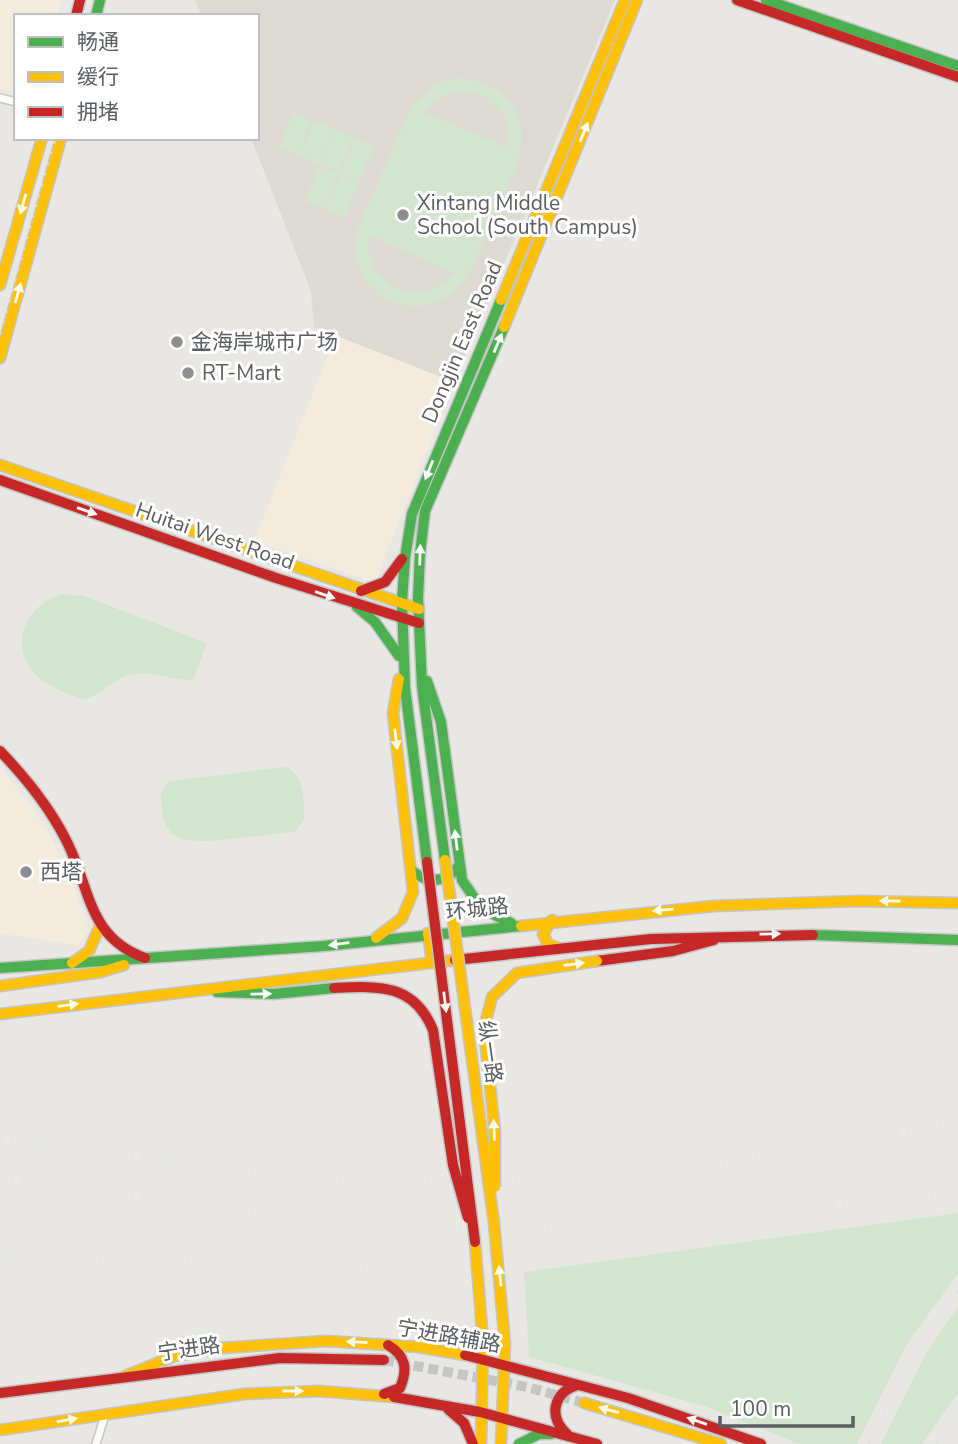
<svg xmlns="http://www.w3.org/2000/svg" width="958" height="1444" font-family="'Nunito Sans','Noto Sans SC',sans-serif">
<rect width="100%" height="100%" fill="#e9e7e4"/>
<path fill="#f3ebdc" d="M0 0H62L57 16H16V94L0 89Z
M336 335 454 382 375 583 254 541Z
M0 766 36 812 68 868 89 929 79 946 0 933Z"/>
<path fill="#ddd9d3" d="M195 0H615L454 382 314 327 311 291 251 138H257V16H202Z"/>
<path fill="#d4e5cf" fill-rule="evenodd" d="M455 78C494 78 529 107 521 149 517 171 504 193 495 213 479 250 467 303 419 306 404 307 390 302 379 294 359 279 353 256 356 232L412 105 435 84ZM457 91C490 91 513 115 508 148L423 112 434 100ZM369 236 370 235 454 273C422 312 362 286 369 236Z
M293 113 312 120 298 155 279 148Z
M314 121 333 129 319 164 299 156Z
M334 129 353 137 339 172 320 164Z
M355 138 374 146 359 181 340 173Z
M319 166 338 174 324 209 305 201Z
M340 174 359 182 345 217 325 209Z
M62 594 84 596 207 643 193 680C173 681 153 671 132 674 113 678 101 697 83 699 67 694 46 686 35 674 7 644 27 604 62 594Z
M286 767C305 775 303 800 305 818L296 831C277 835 255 836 236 838 192 843 159 850 161 793L169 781Z
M958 1213V1274L908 1342 857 1444H799L707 1407 529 1357 524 1272Z
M958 1307V1393L922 1444H881L926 1353Z"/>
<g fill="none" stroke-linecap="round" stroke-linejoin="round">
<path stroke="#c5c5c3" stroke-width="10" stroke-dasharray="10 5" stroke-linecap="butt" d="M384 1360 527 1387 584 1403"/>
<g stroke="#c5c5c5" stroke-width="10">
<path id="street" d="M0 98 16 102
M96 1444 105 1415"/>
</g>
<g stroke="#c4c5c5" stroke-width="13">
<path id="fast" d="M766 0 958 66
M96 16 100 0
M357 607 375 622 399 656
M427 681 441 722 462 880 481 908 511 923
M445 860 422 686 418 598 420 554 425 511 504 327
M427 862 405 688 402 602 405 558 412 514 501 300
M412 871C429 884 446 883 459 866
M813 935 958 940
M0 968 324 946 521 926
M217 992 274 994 334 988
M519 1444 539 1434H551"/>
</g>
<g stroke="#c4c5c5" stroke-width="13">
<path id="slow" d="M0 285 42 138
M501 300 625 0
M504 327 637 0
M0 358 61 138
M0 465 419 609
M552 920 543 934 548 944 556 947
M521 926 714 906 859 901 958 903
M428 933 432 962
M376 938 402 918 413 892 393 713 399 679
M72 963 89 951 100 926
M0 986 101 972 124 965
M0 1014 455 960
M123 1377 174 1356 221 1348 327 1341 419 1347 465 1355
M584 1403 721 1444
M0 1430 244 1394 319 1391 394 1397
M481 1444 483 1342
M501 1444 505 1344"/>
</g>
<g stroke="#c4c5c5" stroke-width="13">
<path id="jam" d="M737 0 958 77
M76 16 80 0
M0 480 276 578 419 623
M361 591 385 582 402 559
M0 751C25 777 48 805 65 838 91 886 86 937 145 958
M455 960 651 939 813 935
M597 961 673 951 714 940
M465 1355 628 1398 761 1444
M0 1393 280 1358 384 1360
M384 1394 400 1388C408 1369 406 1356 388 1345
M394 1397 480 1412 597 1444
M448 1409 464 1423 473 1444
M567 1434C548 1417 553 1393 577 1385"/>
</g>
<use href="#street" stroke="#fcfbfb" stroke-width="7"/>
<use href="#fast" stroke="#4caf50" stroke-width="10"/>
<use href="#slow" stroke="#ffc107" stroke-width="10"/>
<use href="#jam" stroke="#c62828" stroke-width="10"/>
<path stroke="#e0e1e1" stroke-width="2.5" stroke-dasharray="2 9" stroke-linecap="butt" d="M83 16 88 0
M0 334 55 138
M0 1139C174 1160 347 1187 523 1182 670 1178 814 1148 958 1121
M0 1180C156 1194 311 1226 468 1229 632 1233 795 1209 958 1191
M0 1256 415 1267
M869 1444 917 1348 958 1290
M936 1444 958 1411"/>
<g stroke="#c4c5c5" stroke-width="13" stroke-linecap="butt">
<path id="slow-bridge" d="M445 860 494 1223 505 1344
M495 1187V1133L484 1028 492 997 517 973 597 961
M475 1242 483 1342"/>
</g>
<g stroke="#c4c5c5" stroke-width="13" stroke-linecap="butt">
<path id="jam-bridge" d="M427 862 475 1242
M334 988C378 986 414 983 433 1030L453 1165 468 1218"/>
</g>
<use href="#slow-bridge" stroke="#ffc107" stroke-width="10"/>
<use href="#jam-bridge" stroke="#c62828" stroke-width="10"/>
</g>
<defs><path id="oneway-solid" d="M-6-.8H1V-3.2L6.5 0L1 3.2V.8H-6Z" transform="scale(1.75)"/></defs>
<g fill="#f6fbf6">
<use href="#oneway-solid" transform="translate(584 132) rotate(-68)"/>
<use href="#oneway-solid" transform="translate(23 204) rotate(106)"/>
<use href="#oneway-solid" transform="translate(18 293) rotate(-74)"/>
<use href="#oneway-solid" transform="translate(498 343) rotate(-67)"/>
<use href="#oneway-solid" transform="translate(429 470) rotate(112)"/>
<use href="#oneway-solid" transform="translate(87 511) rotate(19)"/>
<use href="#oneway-solid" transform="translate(420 555) rotate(-88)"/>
<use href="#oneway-solid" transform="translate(325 595) rotate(19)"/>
<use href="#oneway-solid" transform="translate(396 739) rotate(83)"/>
<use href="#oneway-solid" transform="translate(456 840) rotate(-97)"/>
<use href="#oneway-solid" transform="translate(890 901) rotate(-179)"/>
<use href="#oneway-solid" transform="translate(663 910) rotate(175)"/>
<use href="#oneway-solid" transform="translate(770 934) rotate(-1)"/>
<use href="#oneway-solid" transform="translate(339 944) rotate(173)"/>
<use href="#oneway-solid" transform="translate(574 964) rotate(-7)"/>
<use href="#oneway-solid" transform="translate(261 994) rotate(-1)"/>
<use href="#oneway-solid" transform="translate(445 1002) rotate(83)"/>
<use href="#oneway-solid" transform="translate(68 1005) rotate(-7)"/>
<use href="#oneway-solid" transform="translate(494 1130) rotate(-93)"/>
<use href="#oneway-solid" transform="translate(500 1276) rotate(-96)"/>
<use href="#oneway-solid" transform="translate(357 1342) rotate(-177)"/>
<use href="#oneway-solid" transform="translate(293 1391)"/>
<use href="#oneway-solid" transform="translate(609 1410) rotate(-165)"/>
<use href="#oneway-solid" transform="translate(67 1420) rotate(-10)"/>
<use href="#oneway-solid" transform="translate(697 1421) rotate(-161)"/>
</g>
<g fill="#8c8e8f" stroke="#fff" stroke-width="2.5">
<circle cx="403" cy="215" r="7"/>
<circle cx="177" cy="342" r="7"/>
<circle cx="188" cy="373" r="7"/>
<circle cx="26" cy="872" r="7"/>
</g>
<g text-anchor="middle" stroke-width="6" stroke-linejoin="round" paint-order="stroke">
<g font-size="21" fill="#5a5e61" stroke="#fff" text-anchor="start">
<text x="417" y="210">Xintang Middle<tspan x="417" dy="24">School (South Campus)</tspan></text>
<text x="191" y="349">金海岸城市广场</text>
<text x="202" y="380">RT-Mart</text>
<text x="40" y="879">西塔</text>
</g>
<g font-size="21" fill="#5a5e61" stroke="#fff">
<text transform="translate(462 342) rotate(-67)" y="7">Dongjin East Road</text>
<text transform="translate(215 536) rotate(19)" y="7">Huitai West Road</text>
<text transform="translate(477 909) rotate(-6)" y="7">环城路</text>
<text transform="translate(490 1052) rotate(82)" y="7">纵一路</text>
<text transform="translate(449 1336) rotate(10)" y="7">宁进路辅路</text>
<text transform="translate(189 1349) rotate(-8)" y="7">宁进路</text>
</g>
</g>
<rect x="14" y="14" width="245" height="126" fill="#ffffff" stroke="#bdbfc0" stroke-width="2"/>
<rect x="28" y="37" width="35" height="10" fill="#4caf50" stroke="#bdbfc0" stroke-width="2"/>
<text x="77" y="49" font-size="21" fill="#5a5e61">畅通</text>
<rect x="28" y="72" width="35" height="10" fill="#ffc107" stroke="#bdbfc0" stroke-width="2"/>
<text x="77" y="84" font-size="21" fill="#5a5e61">缓行</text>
<rect x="28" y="107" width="35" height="10" fill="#c62828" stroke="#bdbfc0" stroke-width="2"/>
<text x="77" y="119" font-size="21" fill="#5a5e61">拥堵</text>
<path d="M720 1416v10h133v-10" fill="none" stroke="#5a5e61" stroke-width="3.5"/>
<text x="730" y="1416" font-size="21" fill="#5a5e61" stroke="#ffffff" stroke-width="5" paint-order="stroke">100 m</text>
</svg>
